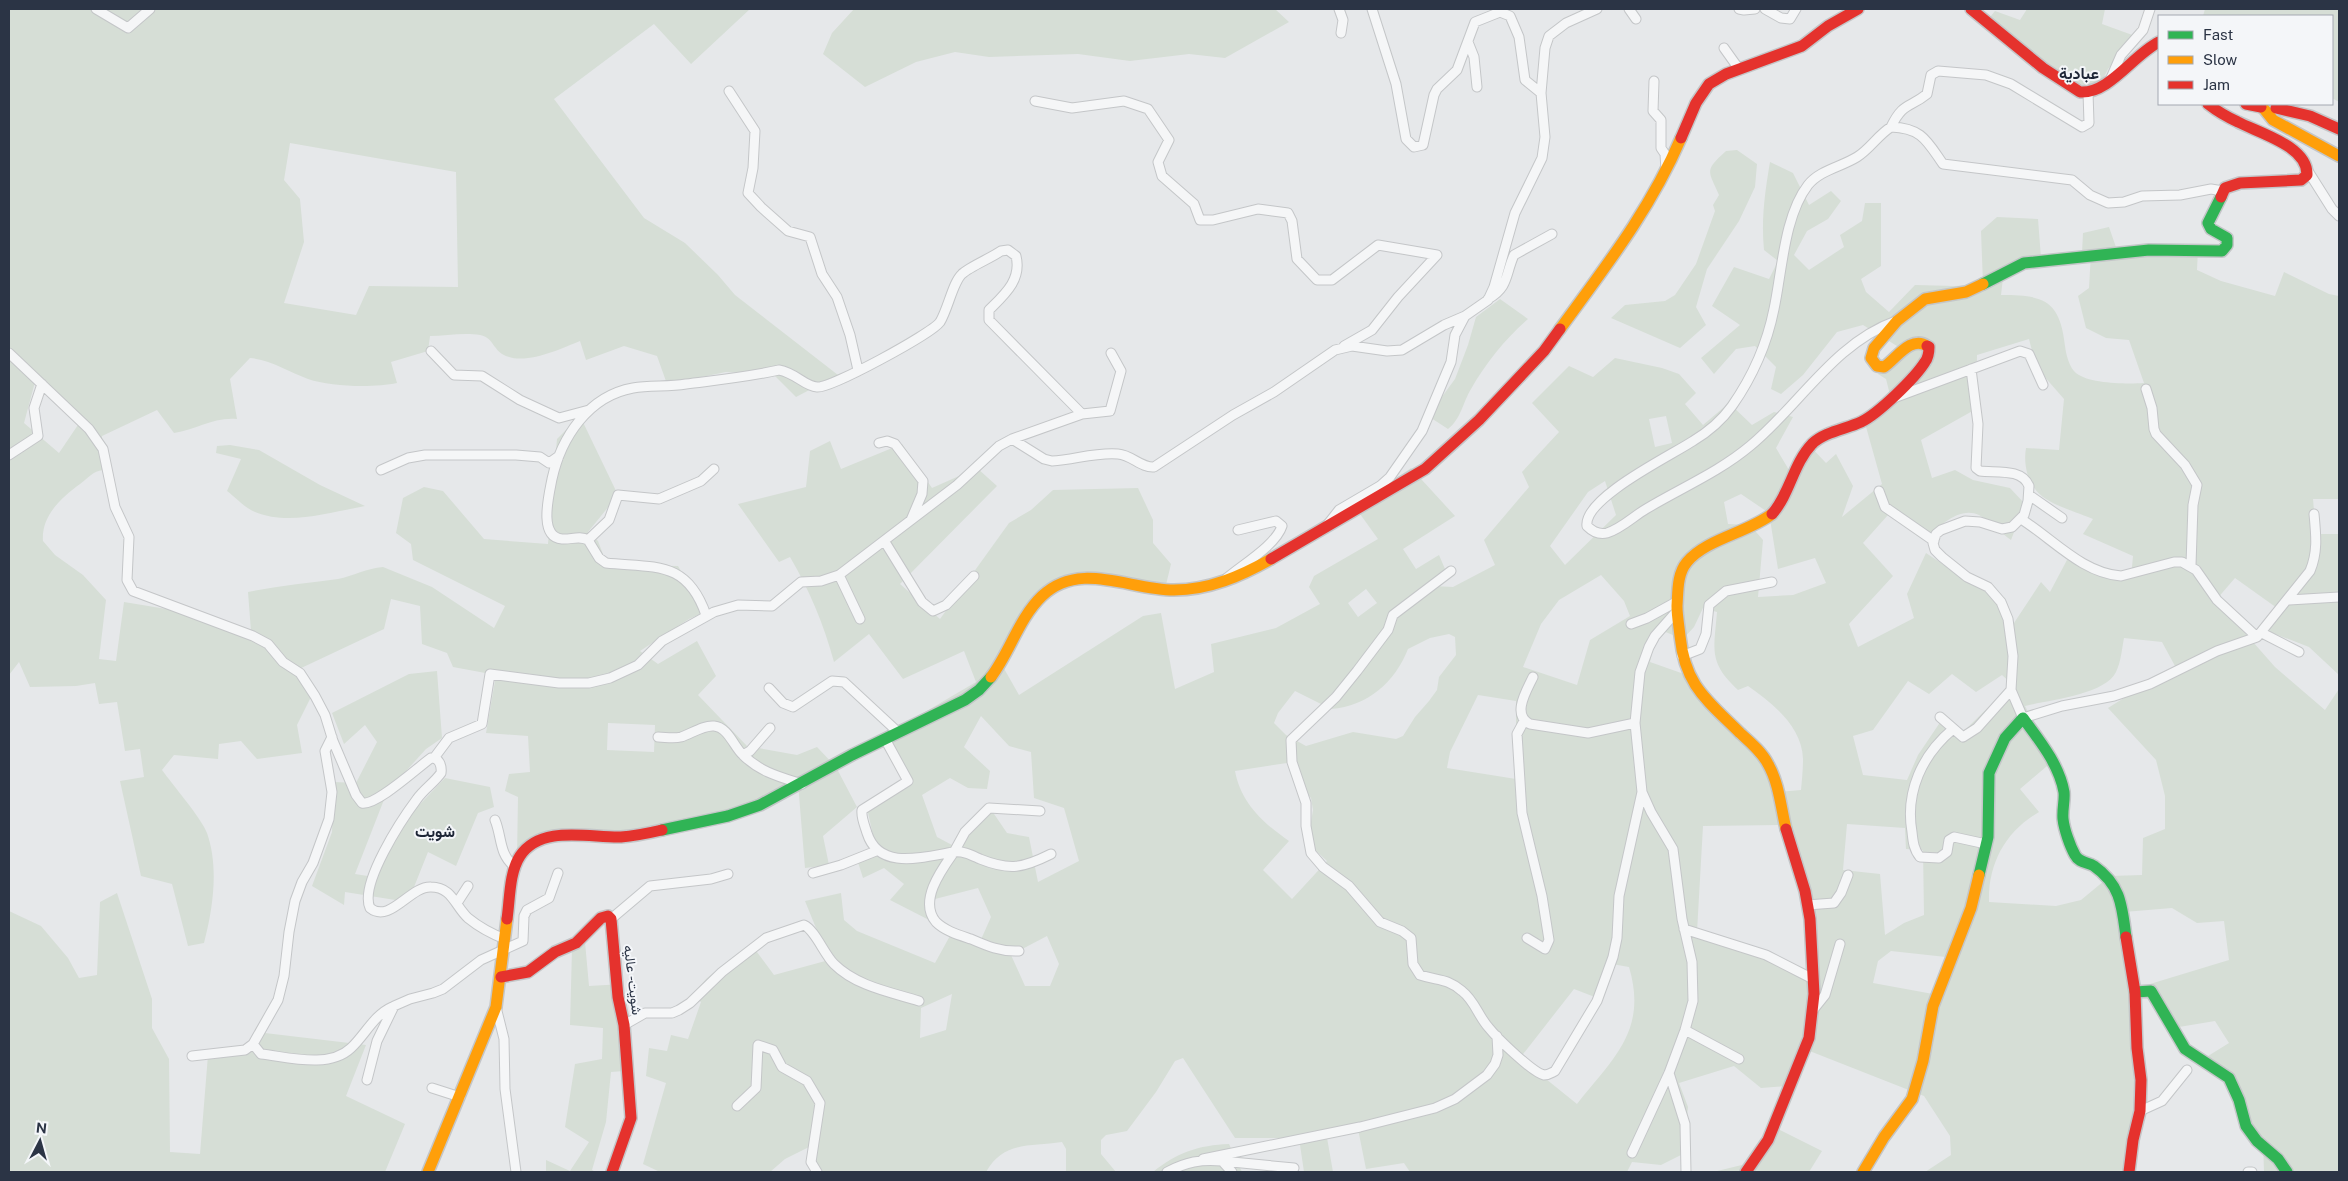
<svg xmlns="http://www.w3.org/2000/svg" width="2348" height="1181" font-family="'Public Sans',Vazirmatn,sans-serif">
<rect width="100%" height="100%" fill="#e6e8ea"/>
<path fill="#d6ded6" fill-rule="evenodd" d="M9 9H750L691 64 654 24 554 99 644 218 685 243 718 275 735 295 838 375 796 397 774 375 726 372 667 384 657 356 624 346 586 360 580 341C560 349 523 367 502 354 493 348 492 337 480 335 464 332 445 336 430 336L428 351 391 362 397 383C374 388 331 387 308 379 289 372 271 360 250 358L230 379 237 419C213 417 196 430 174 433L157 410 102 436 103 470C93 471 88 478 80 484 61 498 41 516 43 541L55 555 83 575 106 600 99 659 116 661 124 602 209 616 251 631 248 592C278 586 308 583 338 579 353 576 367 568 383 567L432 587 494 628 505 606 413 560 411 544 396 533 403 498 424 487 443 491 484 539 548 544 557 439 580 416 618 495 588 532 598 541 607 565 678 566 705 612 689 619 640 651 658 664 697 641 716 676 698 695 747 746 797 755 817 747 836 767 857 807 823 836 829 865 805 868 798 783 746 810 621 839 548 838 517 857 518 797 505 791 509 774 530 772 528 736 486 733 496 675 453 667 447 653 422 644 420 606 391 599 384 629 297 670 312 695 297 725 302 753 257 759 241 741 219 744 218 759 174 755 162 770C172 784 202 819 207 833 219 867 213 909 204 943L188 946 172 884 141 876 120 781 144 777 140 749 125 751 117 702 99 704 95 683 76 686 30 687 19 662 9 675ZM290 143 456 172 458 287 369 286 356 315 284 303 304 242 300 199 284 180ZM35 382 82 419 59 453 24 423ZM608 723 655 725 654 752 607 750Z
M854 9H1275L1289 22 1225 58 1189 54 1130 61 1078 54 989 57 955 52 916 62 865 87 823 54 832 33Z
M2027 9H2105L2102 24 2135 36 2108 69 2102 81 2098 85 2079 90 1986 22 1995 11 2020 20Z
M2205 9H2339V102L2332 98V16H2203Z
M1737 150 1757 164 1755 187 1739 221 1707 269 1696 307 1706 325 1680 348 1611 318 1625 305 1665 301 1675 295 1696 264 1715 211 1713 205 1719 195C1708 170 1704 171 1726 151Z
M1770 162 1793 173 1809 205 1831 191 1841 201 1828 219 1807 231 1794 255 1809 270 1844 247 1840 235 1862 221 1865 203H1881V266L1861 279 1866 292 1889 312 1915 285 1955 286 1983 284 1981 231 1997 217 2038 219 2041 258 2004 270 2001 295C2044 295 2060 300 2065 346 2066 354 2069 367 2076 373 2089 384 2127 384 2144 383L2129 340 2106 338 2086 328 2078 296 2089 288 2091 253H2082L2083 233 2109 227 2118 253 2198 249 2197 270 2221 281 2275 296 2284 272 2329 294 2339 296V499H2313L2316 534H2339V675L2309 647 2265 630 2277 608 2235 578 2216 600 2275 667 2325 710 2339 689V1172H2264L2263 1140 2243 1108 2235 1081 2200 1061 2229 1043 2215 1021 2173 1028 2150 984 2229 960 2224 921 2197 923 2172 908 2124 912 2139 1097 2127 1172H1925L1951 1155 1950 1136 1924 1096 1807 1050 1786 1086 1761 1088 1734 1066 1679 1083 1688 1107 1683 1154 1661 1165 1632 1162 1627 1172H1410L1404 1163 1366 1169 1357 1124 1326 1132 1333 1172H1304L1299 1138H1235L1183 1058 1175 1061 1156 1092 1127 1131 1106 1135 1101 1140V1154L1116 1172H1066V1149L1062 1142C1032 1147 1004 1140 986 1172H819L809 1147 785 1159 770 1172H660L643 1164 666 1083 646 1076 649 1048 667 1051 671 1035 688 1039 701 1002 692 995 707 978 751 944 774 975 829 960 805 901 841 893 844 920 857 931 935 963 951 934 979 944 991 917 978 888 935 899 933 922 890 900 904 884 884 868 863 878 856 856 876 848 866 804 910 780 884 736 976 682 964 651 903 679 869 634 834 662C824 625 810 591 790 557L779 562 738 504 806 487 810 451 830 441 841 469 902 444 932 488 977 468 997 486 900 584 940 619 1009 523 1031 510 1053 490 1138 488 1153 520V543L1171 564 1165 589 1080 575 1032 604 1002 665 1019 695 1143 616 1161 613 1175 689 1214 672 1211 644 1276 628 1320 604 1309 587 1314 576 1378 539 1355 507 1411 468 1455 516 1403 549 1416 569 1439 555 1445 569 1432 586 1453 587 1495 565 1484 540 1529 487 1522 472 1559 432 1532 403 1569 366 1593 377 1615 358 1662 368 1679 374 1696 393 1685 404 1703 425 1729 403 1752 425 1774 412 1793 417 1776 448 1789 470 1809 445 1826 463 1836 454 1853 486 1842 517 1882 484 1863 416 1890 395 1886 379 1878 374 1897 346 1863 325 1837 332 1803 375 1781 394 1771 389 1776 367 1755 346 1736 349 1714 374 1701 358 1740 325 1712 306 1734 267 1769 279 1778 261 1764 250C1761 219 1765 192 1770 162ZM2029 339 2036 367 2064 399 2059 450 2026 448C2023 465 2028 486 2043 497 2055 506 2079 513 2093 519L2083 534 2133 556 2131 578 2067 560 2050 592 2041 582 2014 623 2005 598 1968 581 1926 553 1907 594 1914 618 1858 647 1849 624 1893 576 1863 543 1888 515 1928 539C1938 526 1960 506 1979 515 1990 521 2001 533 2011 540L2025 504 2010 488 1973 480 1955 470 1932 478 1921 440 1976 409 1977 355ZM1666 416 1672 443 1655 447 1649 419ZM1605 481 1616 515 1565 565 1550 546 1588 492ZM1741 494 1769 513 1778 569 1815 558 1826 583 1793 595 1758 597 1763 540 1750 525 1728 524 1724 502ZM1601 575 1624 601 1630 616 1590 640 1577 685 1523 667 1541 624 1559 600ZM1366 589 1377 603 1358 617 1348 603ZM1703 608 1717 612C1714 650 1708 662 1738 690L1748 686C1772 703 1802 726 1803 759 1803 769 1802 780 1801 790L1777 792 1758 753 1684 674 1650 662 1658 629 1683 639 1694 627ZM1449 634 1455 637 1456 655 1439 677 1437 690 1429 701 1415 717 1403 736 1396 739 1353 732 1306 746 1286 735 1274 723 1278 713 1295 691 1331 709C1368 706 1395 682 1408 649L1430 638ZM2124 638 2162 642 2175 666 2108 708 2156 760 2165 796V829L2143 838 2142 875 2110 876 2081 900 2056 906 1989 902C1988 863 2006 831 2039 812L2020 789 2053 761 2025 706C2048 700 2105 695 2116 672 2121 662 2122 648 2124 638ZM1952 674 1976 692 2002 675 2012 684 1963 732 1943 718 1918 755 1907 780 1863 775 1853 736 1873 730 1908 681 1929 694ZM1478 695 1516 701V779L1447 768 1450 752ZM981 716 1009 746 1031 752 1034 798 1064 808 1079 861 1038 882 1029 837 1007 833 990 808 952 845 937 837 922 795 950 778 968 788 987 789 990 771 964 747ZM1287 763 1296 783 1311 798 1313 810 1311 822 1306 832 1313 848 1327 861 1292 899 1263 870 1289 841C1263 823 1241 803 1235 771ZM1847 824 1905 828 1906 849 1923 850 1924 915 1904 923 1885 935 1880 874 1843 870ZM1781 825 1813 934 1814 983 1739 946 1697 932 1703 826ZM1047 936 1059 964 1050 986H1025L1011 955ZM1891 951 1946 957 1933 994 1873 983 1878 961ZM1612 964 1629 967C1648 1031 1613 1058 1577 1104L1520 1058 1574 989 1600 999ZM952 994 946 1030 920 1038 921 1008Z
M1500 299 1528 319C1505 339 1486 363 1471 389 1463 402 1461 419 1448 429L1428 416 1455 379 1468 345 1476 317Z
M230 445 259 450 320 485 365 506C331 512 289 526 255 512 245 508 235 497 227 491L241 459 216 453 217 446Z
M437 671 442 738 426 749 387 792 355 874 374 877 402 823 445 778 490 787 494 807 478 813 456 866 428 852 408 902 345 892 344 905 312 886 332 832 334 782 356 783 377 742 365 725 344 744 332 713 409 674Z
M117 893 152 999V1028L169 1059 170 1152 200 1154 208 1055 238 1052 265 1033 366 1045 346 1096 405 1124 385 1172H9V911L41 926 68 958 79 978 97 975 100 902Z
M585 942 589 986 623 984 624 1071 611 1072 606 1122 592 1170 596 1172H546V1160L570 1171 589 1142 565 1127 575 1064 602 1059 603 1028 570 1025 572 949Z
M1778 1129 1822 1151 1809 1172H1713L1750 1163Z
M1229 1144 1242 1172H1153C1176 1153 1199 1145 1229 1144Z"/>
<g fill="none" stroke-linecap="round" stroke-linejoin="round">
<g stroke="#c4c6c8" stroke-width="11">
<path id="street" d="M96 9 128 28 150 9
M1339 9 1343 20 1341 33
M1372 9 1396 84 1406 139 1414 147 1423 145 1434 95 1437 89 1457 70 1475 22 1500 12 1510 16 1519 37 1525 80 1541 93
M1629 9 1636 19
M1739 9 1744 10 1755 9
M1765 9 1781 18 1790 19 1796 9
M1468 42 1474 57 1477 87
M1724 48 1739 69
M2111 78 2121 55 2143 30 2150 9
M1654 81 1653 111 1661 120V148L1665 154 1666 170
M729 91 755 131 753 168 748 193 761 207 788 231 810 237 822 274 837 297 850 335 858 370
M1035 101 1072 108 1124 101 1148 109 1169 140 1158 162 1162 176 1194 204 1200 220H1213L1258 209 1288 213 1292 221 1297 259 1317 280H1332L1378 245 1437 255 1398 297 1372 330 1344 346
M1891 127C1903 102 1910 108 1927 94L1931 75 1938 71 1986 75 2011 84 2082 127 2089 123 2088 92
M2308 171 2332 209 2339 216
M1488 299C1509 287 1505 275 1514 255L1552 234
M1896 321C1834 343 1799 406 1750 446 1719 472 1681 488 1646 509 1634 516 1621 529 1607 533 1599 535 1593 532 1587 526 1583 498 1672 455 1693 441 1708 432 1722 420 1732 406 1753 376 1767 344 1774 309 1782 272 1784 216 1808 185 1820 170 1841 167 1857 157 1870 149 1878 135 1891 127 1922 128 1927 141 1943 164L2072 180 2090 195 2108 203 2124 202 2142 196 2180 195 2211 189 2223 191
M431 351 454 375 482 376 520 400 559 418 589 410
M9 353 89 429 103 449 115 507 129 537 127 580 133 591 253 636 268 644 283 662 300 673 315 696 325 715 333 741 356 795 362 803C376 806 417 768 431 758 439 757 442 766 441 773 434 783 424 789 417 799 402 819 359 884 370 908 390 924 410 886 431 887 452 887 455 906 468 918 479 927 492 934 505 939
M1971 369 1978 424 1976 468 1980 471C1996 473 2022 468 2029 486L2028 501 2024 515 2012 527 2002 529 1980 522 1965 521 1941 530 1936 534 1933 543 1935 550 1942 557 1967 577 1988 587 2001 602 2008 619 2013 656 2011 690 2023 718 2062 706 2114 696 2150 684 2217 651 2257 637 2310 571C2318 552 2316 535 2314 514
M2146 389 2152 408 2154 429 2156 434 2185 465 2197 485 2193 505 2191 565
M1891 399 2020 351 2029 354 2043 385
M1012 439 1044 459 1052 461C1074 460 1095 452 1118 454 1132 455 1141 468 1154 467L1233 415 1274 392 1335 350 1352 346 1387 351 1402 350 1444 325 1465 316
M879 443 887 441 895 444 923 481 922 494 911 520
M9 455 38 436 34 408 42 384
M381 470 408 458 425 455H516L540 457 549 463 559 456
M1879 491 1885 507 1934 541
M2029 495 2062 518
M2021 519C2053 539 2082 573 2121 576L2174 562H2182L2196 570 2217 600 2257 637
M1328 524 1339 510 1380 486 1390 477 1422 431 1451 362 1455 335 1465 316 1488 300 1494 287 1515 213 1542 158 1545 137 1541 93 1545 48 1549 36 1566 23 1597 9
M588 540 609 520 618 495 659 499 701 481 714 469
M885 542 922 602 933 611 946 605 974 576
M1451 571 1393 615 1388 630 1357 671 1336 697 1291 740 1292 762 1306 803V826L1311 853 1323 867 1349 886 1380 922 1402 931 1411 938 1413 964 1420 975C1438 981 1447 978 1462 991 1475 1001 1478 1016 1489 1028 1497 1038 1533 1073 1544 1075 1549 1075 1551 1073 1555 1071L1597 1001 1613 957 1617 938 1619 896 1642 792
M839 575 860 619
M1227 578C1242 565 1276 545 1282 526L1276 521 1238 530
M2289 600 2339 597
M706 615C687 560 655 568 606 563L599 558 588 540C579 535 571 540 562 539 538 537 549 495 552 479 561 438 588 396 633 388 650 385 668 387 686 384 717 380 748 377 779 370 796 373 804 386 817 387 830 389 931 334 940 322 948 309 953 282 962 274 969 267 991 258 1001 251L1008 250 1016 256C1022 280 1004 295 989 310V320L1082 414
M1631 624 1647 618 1676 602
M2262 633 2299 652
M1682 656 1700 649 1706 634 1709 605 1726 591 1772 582
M1533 677C1527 690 1511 715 1530 724L1588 733 1635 723
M769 688 783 703 793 707 832 681 844 682 899 733
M1940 717 1963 737 1977 728 2011 690
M1524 721 1517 734 1522 813 1542 896 1549 940 1545 949 1527 938
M1953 729C1922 755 1905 792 1912 832 1913 842 1914 850 1920 857L1939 858 1947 852 1949 840 1954 837 1986 844
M658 737C665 737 673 739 681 737 691 734 703 725 714 726 728 727 734 747 743 755 760 772 780 777 802 784
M885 739 908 781 862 810C861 818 865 826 867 833 879 871 923 857 954 852L965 832 989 808 1040 811
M743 755 750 751 770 728
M434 758 449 738 482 724 490 674 559 683H589L610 678 638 665 662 641 714 612 738 605 772 606 801 582 821 581 839 575 957 485 999 446 1012 439 1082 414 1110 411 1121 371 1111 353
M495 820C502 837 499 854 514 866
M813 873 841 865 876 851
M457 903 468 886
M1807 905 1834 903 1841 893 1848 875
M611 919 650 886 711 879 728 874
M1684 929 1766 955 1813 979
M1019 951C1001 952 987 946 971 939 959 935 945 931 936 922 918 901 942 869 954 852 964 851 971 855 980 859 1010 871 1023 868 1051 854
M496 1007 504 1039 505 1089 516 1172
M1813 1010 1825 995 1840 944
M624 1025 645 1013H672L679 1010 690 1003 722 972 766 938 804 925C815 930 824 954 834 964 856 986 890 992 919 1001
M1685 1030 1739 1059
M253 1044 261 1054C288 1057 329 1069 351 1048 365 1035 374 1015 392 1007
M192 1056 245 1050 253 1044 278 1000 284 976 289 932 295 901 302 882 313 863 329 819 332 792 325 751 332 737
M1669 1073 1685 1124 1686 1172
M367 1080 377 1041 394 1006 410 999 433 993 443 989 481 960 523 941 524 916 527 910 549 898 558 873
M432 1088 460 1097
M737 1106 756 1088 758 1045 773 1050 782 1067 807 1081 820 1103 811 1162 817 1172
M2140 1111 2162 1101 2187 1070
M1632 1153 1669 1073 1685 1030 1693 1001 1692 962 1682 919 1673 849 1651 812 1642 792 1635 723 1640 672 1649 647 1655 636 1677 611
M1203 1159 1360 1127 1435 1108 1455 1099 1487 1075 1495 1064 1498 1055 1497 1036
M1222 1161 1294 1168
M1167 1172C1186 1162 1201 1159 1222 1161L1232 1172
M2248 1172H2252"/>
</g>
<g stroke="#c4c6c8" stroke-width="14">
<path id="fast" d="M1983 284 2024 263 2149 250 2222 251 2227 245V238L2211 229 2208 223 2221 197
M662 830 728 816 760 805 852 755 965 700 979 690 991 677
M1979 875 1988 837 1989 773 2005 738 2023 718C2039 740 2059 764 2064 792 2065 800 2062 810 2063 819 2064 829 2070 846 2075 855 2079 863 2088 862 2094 866 2121 885 2122 906 2126 937
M2135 992 2151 991 2185 1049 2229 1078 2239 1100 2246 1126 2257 1141 2278 1159 2287 1172"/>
</g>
<g stroke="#c4c6c8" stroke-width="14">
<path id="slow" d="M2260 104 2273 120 2339 156
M1560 329C1606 266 1650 210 1681 138
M1927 346C1911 335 1896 359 1884 367L1877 366 1871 358 1874 348 1897 321 1925 299 1966 292 1983 284
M1772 514C1747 533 1706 539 1687 562 1677 574 1678 591 1677 606 1677 616 1679 626 1680 636 1685 686 1707 700 1740 733 1750 742 1762 752 1768 764 1779 783 1781 808 1786 829
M991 677C1010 652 1019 618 1042 596 1080 560 1129 590 1174 590 1209 590 1241 576 1271 559
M428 1172 496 1007 507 919
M1863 1172 1884 1137 1912 1099 1923 1061 1933 1006 1971 908 1979 875"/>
</g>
<g stroke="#c4c6c8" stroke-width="14">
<path id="jam" d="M1971 9 2043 68 2080 92C2109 94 2133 55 2159 42
M2208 104C2217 111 2227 117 2238 122 2259 133 2308 146 2307 175L2301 180 2240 183 2225 188 2221 197
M2246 104 2261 107
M2276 108 2310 116 2339 129
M1681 138 1696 103 1709 84 1726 74 1802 46 1828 26 1858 9
M1772 514C1790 494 1793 464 1812 444 1824 432 1846 429 1861 422 1878 414 1915 378 1925 362 1928 358 1929 352 1929 347L1927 346
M1271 559 1425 469 1479 420 1544 351 1560 329
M507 919C510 899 509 873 520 856 541 824 590 838 621 837 635 836 649 833 662 830
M2126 937 2135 992 2137 1048 2141 1080 2140 1111 2133 1140 2129 1172
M501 977 528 972 555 952 576 943 601 918 608 916 611 919 618 997 624 1025 631 1118 612 1172
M1746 1172 1768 1140 1809 1038 1814 994 1810 919 1805 891 1786 829"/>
</g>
<use href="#street" stroke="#f5f6f7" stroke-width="9"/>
<use href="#fast" stroke="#30b455" stroke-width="11"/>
<use href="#slow" stroke="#ff9f0a" stroke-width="11"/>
<use href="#jam" stroke="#e5322d" stroke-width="11"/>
</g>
<g text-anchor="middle" stroke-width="4" stroke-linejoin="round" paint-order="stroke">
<g font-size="14" fill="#2b3445" stroke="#f4f6f9">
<text transform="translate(633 980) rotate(83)" y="5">شويت - عاليه</text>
</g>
<g font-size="16" font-weight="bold" fill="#1d2536" stroke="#f4f6f9">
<text x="2079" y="79">عبادية</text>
<text x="435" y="837">شويت</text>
</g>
</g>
<rect width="2348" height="1181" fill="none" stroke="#2b3445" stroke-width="20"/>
<rect x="2158" y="15" width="175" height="90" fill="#f4f6f9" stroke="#a4a8b1"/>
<rect x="2168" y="31" width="25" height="8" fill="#30b455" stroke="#a4a8b1"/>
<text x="2203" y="40" font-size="15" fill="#2b3445">Fast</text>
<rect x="2168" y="56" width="25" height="8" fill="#ff9f0a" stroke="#a4a8b1"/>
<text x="2203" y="65" font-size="15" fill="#2b3445">Slow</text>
<rect x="2168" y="81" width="25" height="8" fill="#e5322d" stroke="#a4a8b1"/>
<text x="2203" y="90" font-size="15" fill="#2b3445">Jam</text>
<g transform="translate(40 1141) rotate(6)" stroke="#f4f6f9" stroke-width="4" paint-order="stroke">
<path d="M0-4L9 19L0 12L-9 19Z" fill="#2b3445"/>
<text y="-8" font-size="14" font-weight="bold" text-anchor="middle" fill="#2b3445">N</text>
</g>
</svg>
